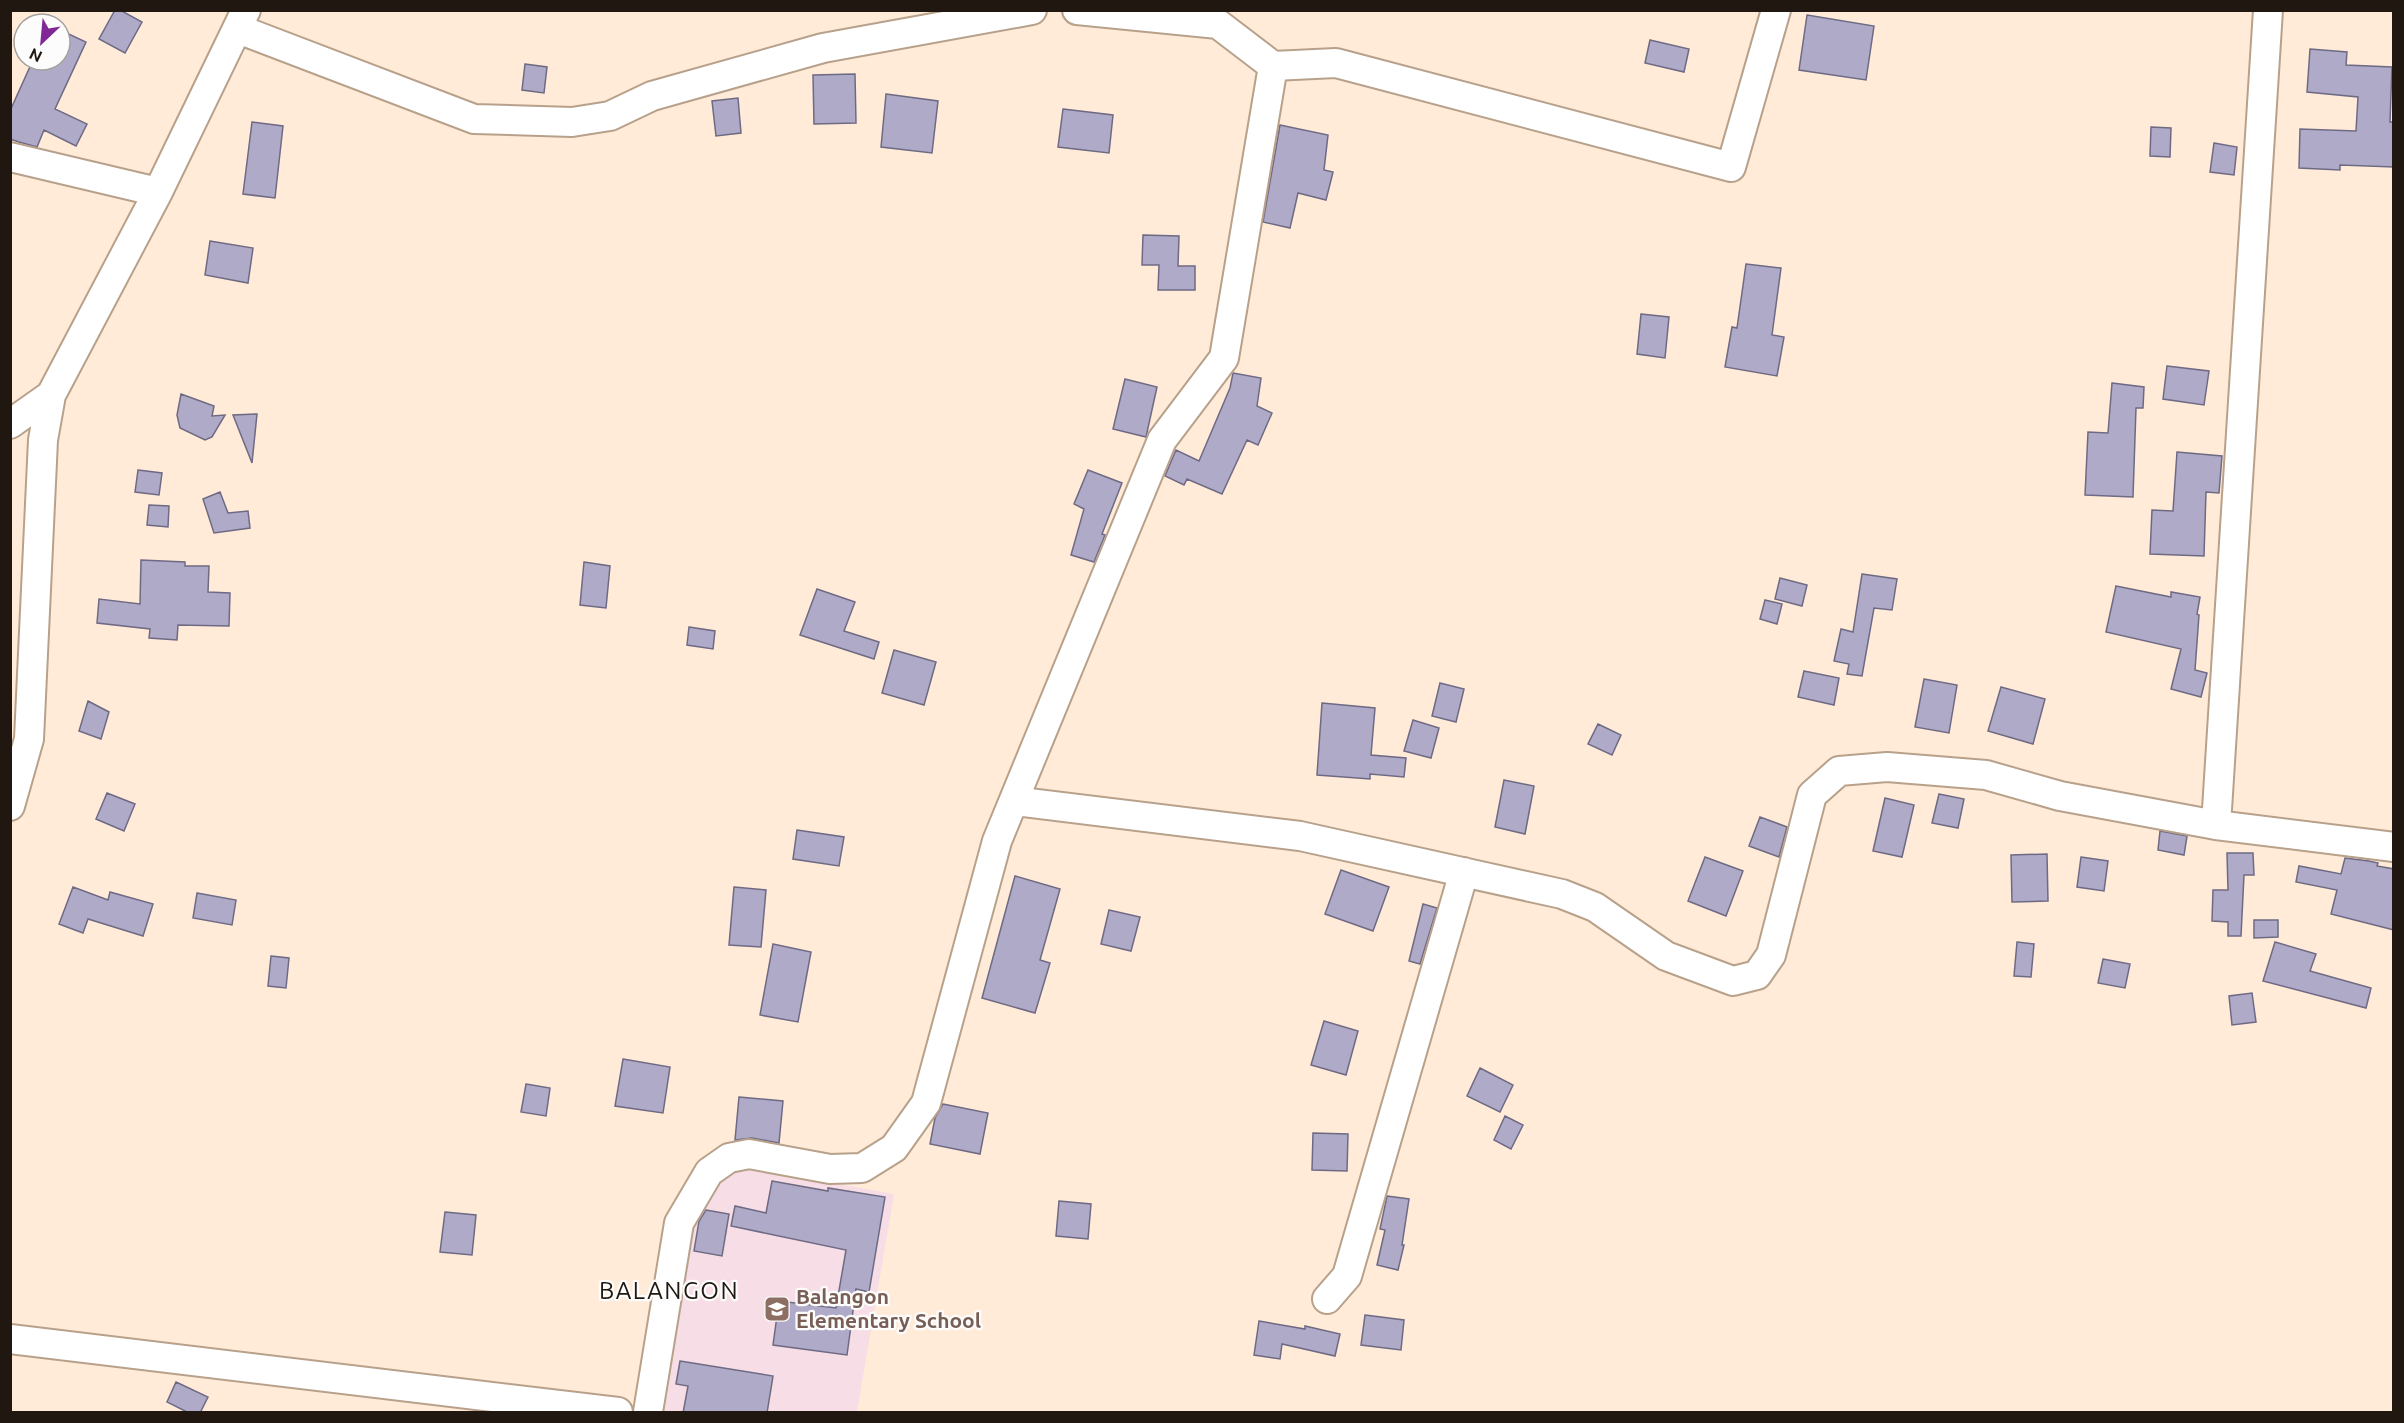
<svg xmlns="http://www.w3.org/2000/svg" width="2404" height="1423" font-family="Ubuntu,sans-serif">
<rect width="100%" height="100%" fill="#ffebd8"/>
<path fill="#f7dde5" d="M731 1165 894 1194 857 1412H659L698 1205Z"/>
<path fill="#afaac7" stroke="#6f6a84" stroke-width="1.5" d="M115 10H120L142 22 125 53 99 39Z
M1807 15 1874 26 1866 80 1799 70Z
M60 30 86 42 55 109 87 124 76 146 44 130 37 147 19 142 10 139V111L33 60H60Z
M1650 40 1689 49 1684 72 1645 63Z
M2310 49 2347 52 2346 65 2392 67 2390 122H2394V167L2340 165V170L2299 168 2300 129 2356 131 2358 97 2307 92Z
M525 64 547 67 544 93 522 90Z
M855 74 856 123 814 124 813 75Z
M886 94 938 101 932 153 881 147Z
M738 98 741 133 716 136 712 101Z
M1063 109 1113 115 1109 153 1058 147Z
M252 122 283 126 275 198 243 194Z
M1280 125 1328 135 1324 170 1333 172 1326 200 1298 193 1290 228 1263 222Z
M2151 127 2171 128 2170 157 2150 156Z
M2214 143 2237 147 2234 175 2210 172Z
M1143 235 1179 236 1178 266H1195V290H1158L1159 265H1142Z
M210 241 253 248 248 283 205 275Z
M1746 264 1781 268 1772 335 1784 337 1777 376 1725 367 1732 327 1737 328Z
M1641 314 1669 317 1665 358 1637 354Z
M2167 366 2209 371 2204 405 2163 399Z
M1233 373 1261 378 1257 406 1272 413 1258 445 1247 440 1222 494 1187 479 1184 485 1165 476 1176 450 1199 461 1230 388Z
M1125 379 1157 387 1146 437 1113 429Z
M2112 383 2144 387 2143 408H2136L2133 497 2085 495 2088 432 2108 433Z
M181 394 214 406 212 416 225 415 212 437 205 440 180 428 177 415Z
M257 414 252 463 233 415Z
M2177 452 2222 456 2219 493 2206 492 2204 556 2150 554 2152 510 2173 511Z
M138 470 162 473 159 495 135 492Z
M1088 470 1122 483 1102 534 1105 535 1094 562 1071 555 1084 509 1074 504Z
M220 492 228 513 248 511 250 528 214 533 203 499Z
M149 505 169 506 168 527 147 525Z
M141 560 185 562V566H209L208 592 230 593 229 626 178 625 177 640 149 638 150 629 97 623 99 599 140 604Z
M584 562 610 566 606 608 580 605Z
M1862 574 1897 579 1892 610 1874 608 1862 676 1847 674 1849 664 1834 661 1841 629 1853 632Z
M1780 578 1807 585 1802 606 1775 599Z
M2116 586 2171 597V592L2200 597 2197 614 2199 615 2195 670 2207 673 2201 697 2171 689 2181 649 2106 632Z
M817 589 855 602 844 631 879 642 874 659 800 635Z
M1765 600 1782 604 1777 624 1760 619Z
M689 627 715 631 713 649 687 645Z
M894 650 936 662 924 705 882 693Z
M1804 671 1839 678 1834 705 1798 697Z
M1924 679 1957 685 1949 733 1915 727Z
M1440 683 1464 689 1456 722 1432 716Z
M2001 687 2045 699 2033 744 1988 731Z
M88 701 109 712 101 739 79 731Z
M1322 703 1375 708 1371 755 1406 758 1404 777 1370 774V779L1317 775Z
M1413 720 1439 728 1431 758 1404 751Z
M1598 724 1621 735 1612 755 1588 744Z
M1504 780 1534 786 1525 834 1495 827Z
M107 793 135 804 124 831 96 819Z
M1939 794 1964 799 1958 828 1932 823Z
M1885 798 1914 805 1902 857 1873 851Z
M1760 817 1787 827 1779 857 1749 846Z
M797 830 844 837 839 866 793 859Z
M2160 831 2187 836 2184 855 2158 850Z
M2227 853H2253L2254 875H2244L2241 936H2228V922L2212 921 2213 890H2228Z
M2047 854 2048 901 2012 902 2011 855Z
M1705 857 1743 871 1726 916 1688 901Z
M2081 857 2108 861 2104 891 2077 887Z
M2345 858 2369 861 2378 863 2377 866 2394 869V930L2331 914 2337 890 2296 882 2299 866 2341 874Z
M1341 870 1389 887 1373 931 1325 914Z
M1015 876 1060 889 1040 960 1050 963 1035 1013 982 998Z
M73 887 108 900 110 892 153 904 143 936 88 919 83 933 59 924Z
M734 887 766 890 761 947 729 945Z
M197 893 236 900 232 925 193 918Z
M1423 904 1437 908 1420 964 1409 961Z
M1109 910 1140 917 1131 951 1101 944Z
M2254 920H2278V937L2254 938Z
M2017 942 2034 944 2031 977 2014 976Z
M2275 942 2316 954 2310 971 2371 988 2366 1008 2263 981Z
M773 944 811 952 798 1022 760 1015Z
M271 956 289 958 286 988 268 986Z
M2103 959 2130 964 2125 988 2098 983Z
M2252 993 2256 1022 2232 1025 2229 996Z
M1324 1021 1358 1031 1346 1075 1311 1065Z
M623 1059 670 1067 663 1113 615 1106Z
M1480 1068 1513 1085 1500 1112 1467 1096Z
M526 1084 550 1088 546 1116 521 1112Z
M739 1097 783 1101 779 1143 752 1138 735 1140Z
M943 1104 988 1113 980 1154 930 1144 935 1118Z
M1505 1116 1523 1125 1511 1149 1494 1140Z
M1313 1133 1348 1134 1347 1171 1312 1170Z
M772 1181 828 1191V1188L885 1197 869 1292 856 1289 847 1355 773 1345 779 1301 836 1308 846 1250 731 1226 735 1206 766 1213Z
M1387 1196 1409 1199 1402 1245H1404L1398 1270 1377 1265 1385 1230 1380 1229Z
M1059 1201 1091 1204 1088 1239 1056 1236Z
M706 1210 729 1214 722 1256 694 1251 699 1221Z
M445 1212 476 1215 472 1255 440 1252Z
M1365 1315 1404 1320 1401 1350 1361 1345Z
M1259 1321 1305 1329V1326L1340 1334 1335 1356 1282 1344 1280 1359 1254 1355Z
M680 1361 773 1376 767 1413H683L688 1386 676 1384Z
M176 1382 208 1397 200 1413H189L167 1402Z"/>
<g fill="none" stroke-linecap="round" stroke-linejoin="round">
<g stroke="#b8a18b" stroke-width="32">
<path id="minor" d="M1077 10 1218 24 1273 66
M2268 10 2216 825 2394 847
M238 29 474 119 572 122 610 116 652 96 823 48 1032 10
M10 157 158 192
M10 424 51 395
M1014 801 1300 836 1562 894 1595 907 1666 956 1733 981 1757 975 1771 955 1812 795 1839 771 1887 767 1986 775 2060 796 2216 825
M10 806 29 739 43 440 51 395 158 192 246 10
M1327 1299 1347 1276 1464 872
M10 1339 618 1412
M648 1412 679 1223 709 1172 729 1158 749 1154 830 1169 862 1168 894 1148 926 1103 997 841 1162 440 1224 358 1273 66 1336 63 1731 167 1776 10"/>
</g>
<use href="#minor" stroke="#fff" stroke-width="28"/>
</g>
<defs>
<g id="school-square" transform="scale(1.35)"><rect x="-9" y="-9" width="18" height="18" rx="4" fill="#8d6e63" stroke="#fcfcfc"/><path d="M0-5L7-2L0 1L-7-2ZM-4 1L0 2.5L4 1V4Q0 6-4 4Z" fill="#fff"/></g>
</defs>
<g fill-rule="evenodd">
<use href="#school-square" x="777" y="1309"/>
</g>
<g text-anchor="middle" stroke-width="4.5" stroke-linejoin="round" paint-order="stroke">
<g font-size="21" font-weight="bold" fill="#785e54" stroke="#fcfcfc" text-anchor="start">
<text x="796" y="1304">Balangon<tspan x="796" dy="24">Elementary School</tspan></text>
</g>
<g font-size="24" letter-spacing="1.5" fill="#201810" stroke="#fcfcfc">
<text x="669" y="1299">BALANGON</text>
</g>
</g>
<rect width="2404" height="1423" fill="none" stroke="#201810" stroke-width="24"/>
<g transform="translate(42 42) rotate(206)"><circle r="28" fill="#fcfcfc" stroke="#a4a19e" stroke-width="1.5"/>
<path d="M0-4.5L10 22L0 15L-10 22Z" fill="#802996"/>
<text y="-9" font-size="16" font-weight="bold" text-anchor="middle" fill="#201810">N</text>
</g>
</svg>
